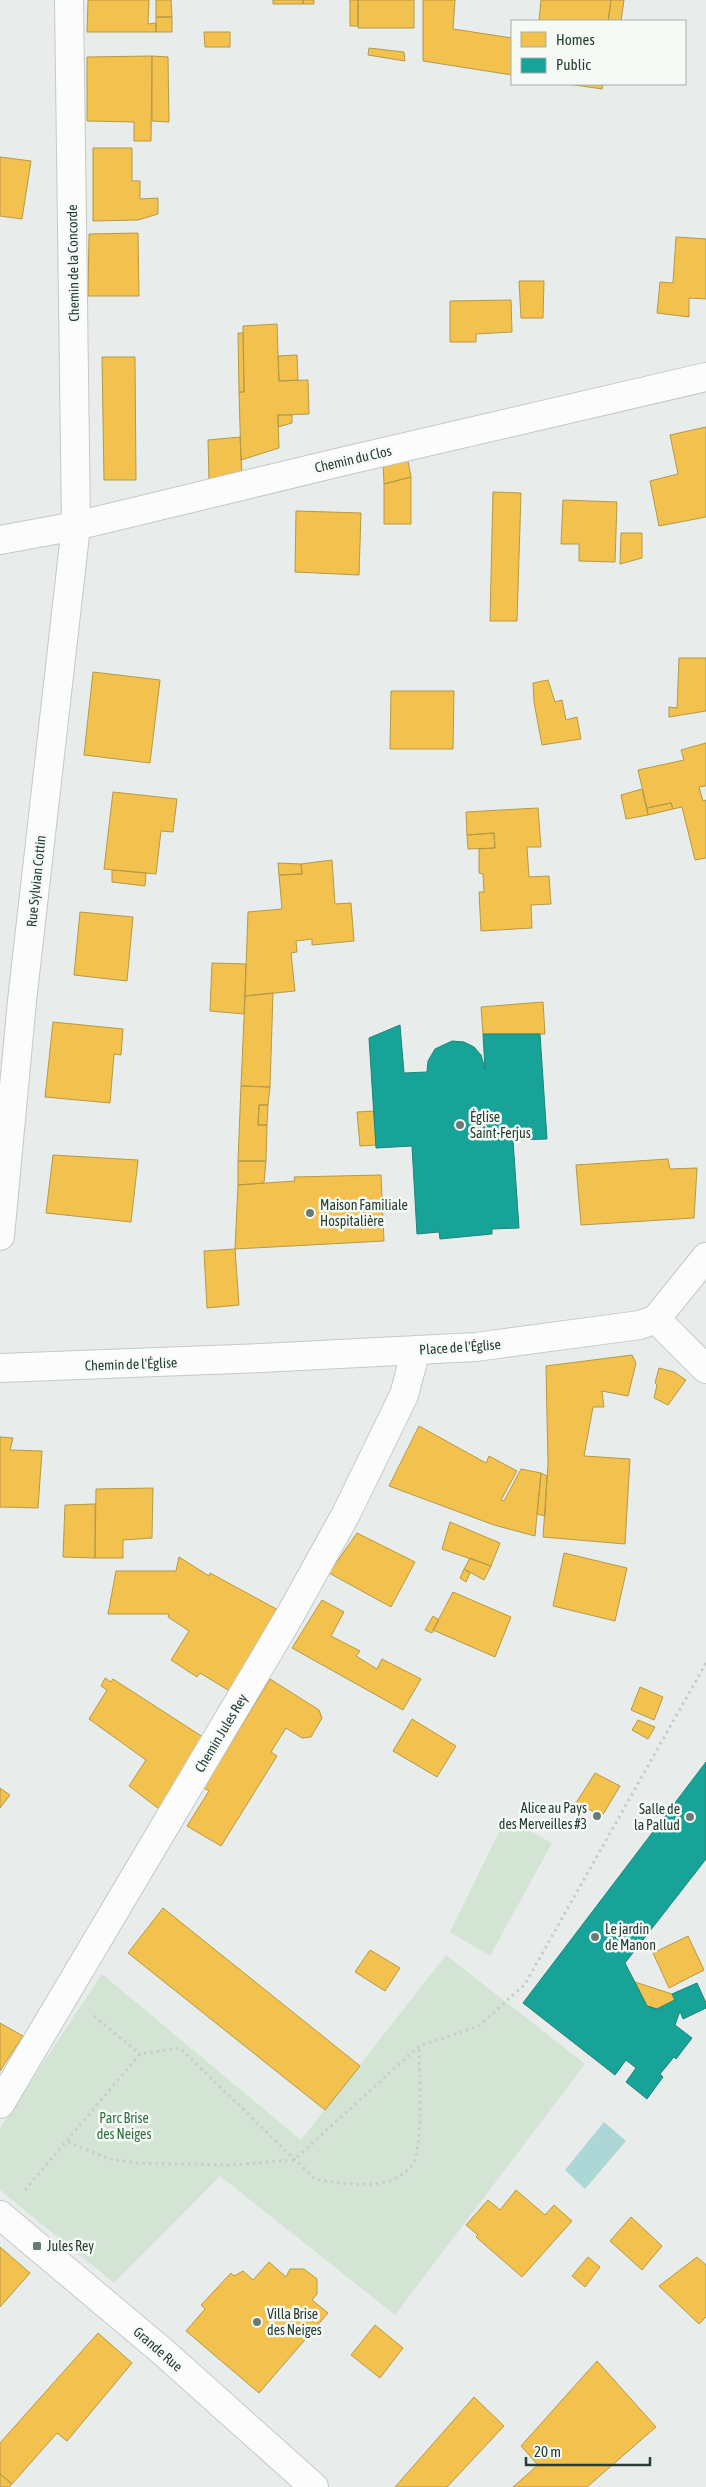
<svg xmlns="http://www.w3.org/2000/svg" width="706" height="2487" font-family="'Asap Condensed',sans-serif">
<rect width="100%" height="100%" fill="#e8ecea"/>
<path fill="#d3e4d5" d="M506 1818 552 1843 490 1956 450 1932Z
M446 1955 585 2064 395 2315 220 2176 114 2283 0 2190V2128L102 1974 301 2140Z"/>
<path fill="#acd7d6" d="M604 2122 626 2141 585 2189 565 2170Z"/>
<path fill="#f2c14e" stroke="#b59a46" d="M88 0H149L148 24 156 23V32H87Z
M156 0H171L172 17H156Z
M273 0H303V4H273Z
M303 0H314V4H303Z
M350 0H358V26H350Z
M358 0H414V28H358Z
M423 0H455L453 29 512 38V75L423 61Z
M541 0H611L608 21H539Z
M611 0H624L621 21H608Z
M156 17H172V32H156Z
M204 32H230V47H205Z
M369 48 404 52 405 61 368 55Z
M152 56 168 57 169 122 152 121Z
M152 56 151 141H134V122L87 121V57Z
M568 84H603L602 89Z
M93 148H132V181H140V199L158 198V214L138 220 93 221Z
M0 157 31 161 22 219 0 216Z
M138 233 139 296H88L89 234Z
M676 237 706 239V299L689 298V317L657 313 660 282 673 283Z
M519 281H544L543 318H521Z
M511 300 512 332 476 334V342H450V301Z
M277 324 279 381 308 380 309 414 278 415 279 448 241 460 239 392H244L243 326Z
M238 333H243L244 392H239Z
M297 355 298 380 279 381 278 356Z
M102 357H135L136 480H104Z
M278 415H292V423L278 427Z
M706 427V517L659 526 650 481 678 474 670 435Z
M240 437 242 474 209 481 208 440Z
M407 456 411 477 384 484 383 462Z
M411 477V524H384V484Z
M493 492 521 493 517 621H490Z
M563 500 617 502 615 562 579 561V544H561Z
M296 511 361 513 359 575 295 572Z
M621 533H642V558L620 564Z
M679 658H706V711L669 717V707L677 708Z
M93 672 160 680 150 763 84 755Z
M548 680 555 702 562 700 566 720 577 717 581 739 542 745 534 702 533 683Z
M391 691H454L453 749H390Z
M706 743V786L699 787 703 801 706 800V858L695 860 682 807 673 809 671 803 647 808 638 770 684 760 681 750Z
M642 789 648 815 626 819 621 795Z
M113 792 177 799 173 832 161 831 156 874 104 869Z
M671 803 673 809 648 815 647 808Z
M538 808 541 847H527L529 877 549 876 551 904 531 905 532 928 481 931 479 892H484L483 874 479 873V849L495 848 494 833 467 835 466 812Z
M494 833 495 848 468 849 467 835Z
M332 860 335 904 351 903 354 941 312 945V939L296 941 297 952 291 953 295 991 245 996 248 912 282 909 279 875 302 874 301 864Z
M278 863 301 864 302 874 279 875Z
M112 870 146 873 145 886 112 882Z
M80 912 133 917 127 981 74 975Z
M212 963 246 964 244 1014 210 1011Z
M273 993 270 1087 241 1086 245 996Z
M543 1002 545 1034H483L481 1007Z
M53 1022 123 1029 121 1055 114 1054 110 1103 45 1097Z
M241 1086 270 1087 268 1105H259L258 1125H267L266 1161H238Z
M259 1105H268L267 1125H258Z
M374 1111 377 1145 360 1146 357 1112Z
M53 1155 138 1160 131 1222 46 1213Z
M668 1159 670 1169 697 1168 694 1218 581 1225 576 1165Z
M238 1161H266L264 1183 238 1185Z
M381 1175 384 1241 235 1249 238 1185 295 1181 294 1177Z
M235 1249 239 1305 207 1308 204 1251Z
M632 1355 636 1363 628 1396 602 1391 604 1407H593L584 1456 630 1459 625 1544 543 1537 548 1465 546 1366Z
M659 1368 674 1372 686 1380 668 1405 654 1398 657 1385 655 1383Z
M419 1426 486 1463 489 1456 517 1471 501 1500 504 1501 521 1469 541 1473 535 1536 494 1525 389 1486Z
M0 1437 13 1438 10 1450 42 1451 38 1508 0 1507Z
M541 1473 547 1476 545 1516 537 1514Z
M153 1488 152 1538 123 1540V1558H95L96 1489Z
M95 1504V1558L63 1557 65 1505Z
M450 1522 500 1543 491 1566 442 1549Z
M357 1533 415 1562 391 1607 329 1573Z
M564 1553 627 1568 615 1621 553 1606Z
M179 1557 209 1576 210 1573 280 1611 233 1693 200 1673 197 1677 171 1660 189 1631 168 1617 169 1614H108L116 1571H176Z
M470 1558 491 1566 484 1580 464 1569Z
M464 1569 470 1573 466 1582 460 1578Z
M453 1592 511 1617 495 1657 433 1630Z
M322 1600 344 1612 331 1636 360 1651 356 1656 377 1669 382 1659 421 1679 403 1710 292 1648Z
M433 1616 439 1620 432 1633 425 1630Z
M105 1678 111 1682 113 1679 206 1739 163 1812 129 1786 146 1760 89 1719 107 1690 101 1686Z
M270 1679 319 1710 322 1718 311 1737 302 1738 286 1728 271 1752 277 1756 221 1846 187 1826 209 1791 204 1788Z
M640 1687 663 1697 654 1720 631 1710Z
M412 1719 456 1746 437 1777 393 1751Z
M638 1720 655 1727 648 1739 632 1730Z
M595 1773 620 1786 602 1816 576 1803Z
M0 1788 10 1795 0 1808Z
M163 1908 360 2066 325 2110 128 1953Z
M688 1936 704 1970 669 1988 653 1953Z
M370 1950 400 1968 385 1991 355 1972Z
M635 1982 672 1994 675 2000 657 2009 647 2006Z
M0 2023 23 2036 0 2071Z
M516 2190 545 2215 554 2205 572 2221 522 2277 476 2237 478 2235 466 2225 488 2200 500 2210Z
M631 2217 662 2246 642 2270 610 2241Z
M0 2247 30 2273 0 2307Z
M588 2257 600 2267 585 2287 572 2276Z
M697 2257 706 2265V2317L699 2324 659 2286Z
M269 2262 286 2277 290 2269H304L317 2279V2294L312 2300 328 2313 259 2393 186 2331 205 2309 201 2305 231 2273 234 2276 243 2271 253 2280Z
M375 2325 403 2348 380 2378 351 2355Z
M98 2333 132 2363 67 2441 57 2433 12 2484 0 2474V2443Z
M597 2361 656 2427 587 2487H513L538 2465 521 2446Z
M474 2397 504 2426 447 2487H395Z
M0 2474 12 2484 9 2487H0Z"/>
<path fill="#17a398" stroke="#1c857a" d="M400 1025 404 1073 427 1072 428 1061 435 1049 452 1041 464 1042 474 1047 481 1055 485 1069 483 1034H540L547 1139 513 1140 519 1228 492 1229V1234L440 1239 439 1232 417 1234 412 1146 376 1148 369 1038Z
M706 1762V1859L625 1963 647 2006 657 2009 675 2000 672 1994 697 1983 706 2003V2008L683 2019 680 2011 675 2025 692 2038 676 2059 674 2057 660 2074 663 2077 647 2099 626 2082 636 2068 626 2060 615 2075 523 2003Z"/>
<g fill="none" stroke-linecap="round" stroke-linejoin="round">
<g stroke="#c5c9c7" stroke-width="30">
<path id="minor" d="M0 540 76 526 349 460 706 377
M0 1236 22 1001 76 526 69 0
M656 1319 706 1257
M656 1319 706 1369
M0 1368 262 1358 476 1347 640 1325 656 1319
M0 2104 289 1617 346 1514 404 1395 416 1350"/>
</g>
<g stroke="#c5c9c7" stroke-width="30">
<path id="tertiary" d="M0 2215 162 2351 314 2487"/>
</g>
<path stroke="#c7cec9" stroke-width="3" stroke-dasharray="2.5 4" stroke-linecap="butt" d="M94 2016 140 2054
M68 2142 110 2159 137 2163 231 2165 294 2160 419 2046 479 2026 525 1984 706 1663
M25 2190 140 2054 180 2048 315 2179C346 2184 390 2193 412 2165 424 2150 419 2069 419 2047"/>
<use href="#minor" stroke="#fcfcfc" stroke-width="28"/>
<use href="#tertiary" stroke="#fcfcfc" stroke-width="28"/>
</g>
<g fill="#6a7b73" stroke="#f6faf7" stroke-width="2">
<circle cx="460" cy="1125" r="5"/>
<circle cx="310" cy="1213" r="5"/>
<circle cx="597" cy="1816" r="5"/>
<circle cx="690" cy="1817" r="5"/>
<circle cx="595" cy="1937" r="5"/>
<rect x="32" y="2241" width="10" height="10" rx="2.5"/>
<circle cx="257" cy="2322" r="5"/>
</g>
<g text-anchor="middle" stroke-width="5" stroke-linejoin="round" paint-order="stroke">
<g font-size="14" fill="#263e33" stroke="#f6faf7">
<text transform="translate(73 263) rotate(-91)" y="5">Chemin de la Concorde</text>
<text transform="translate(353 459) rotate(-13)" y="5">Chemin du Clos</text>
<text transform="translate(36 881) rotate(-84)" y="5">Rue Sylvian Cottin</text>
<text transform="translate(460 1347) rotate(-4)" y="5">Place de l'Église</text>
<text transform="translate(131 1364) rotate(-2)" y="5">Chemin de l'Église</text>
<text transform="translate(221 1733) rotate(-59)" y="5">Chemin Jules Rey</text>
<text transform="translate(158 2349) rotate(41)" y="5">Grande Rue</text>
</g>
<g font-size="14" fill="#263e33" stroke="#f6faf7" text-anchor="start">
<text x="470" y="1122">Église<tspan x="470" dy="16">Saint-Ferjus</tspan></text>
<text x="320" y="1210">Maison Familiale<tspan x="320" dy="16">Hospitalière</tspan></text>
<text x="587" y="1813" text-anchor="end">Alice au Pays<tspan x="587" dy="16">des Merveilles #3</tspan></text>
<text x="680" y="1814" text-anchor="end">Salle de<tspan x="680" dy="16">la Pallud</tspan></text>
<text x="605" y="1934">Le jardin<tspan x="605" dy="16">de Manon</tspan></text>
<text x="47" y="2251">Jules Rey</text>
<text x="267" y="2319">Villa Brise<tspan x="267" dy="16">des Neiges</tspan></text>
</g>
<g font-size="14" fill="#337240" stroke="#f6faf7">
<text x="124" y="2123">Parc Brise<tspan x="124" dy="16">des Neiges</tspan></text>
</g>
</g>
<rect x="511" y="20" width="175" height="65" fill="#f6faf7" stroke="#a3afa9"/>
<rect x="521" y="32" width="25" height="15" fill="#f2c14e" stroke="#a3afa9"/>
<text x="556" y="45" font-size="15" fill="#263e33">Homes</text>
<rect x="521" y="58" width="25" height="15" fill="#17a398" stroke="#a3afa9"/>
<text x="556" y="70" font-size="15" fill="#263e33">Public</text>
<path d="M526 2457v8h124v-8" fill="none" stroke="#263e33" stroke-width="2.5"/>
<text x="534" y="2457" font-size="15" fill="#263e33" stroke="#f6faf7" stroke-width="4" paint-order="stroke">20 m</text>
</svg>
